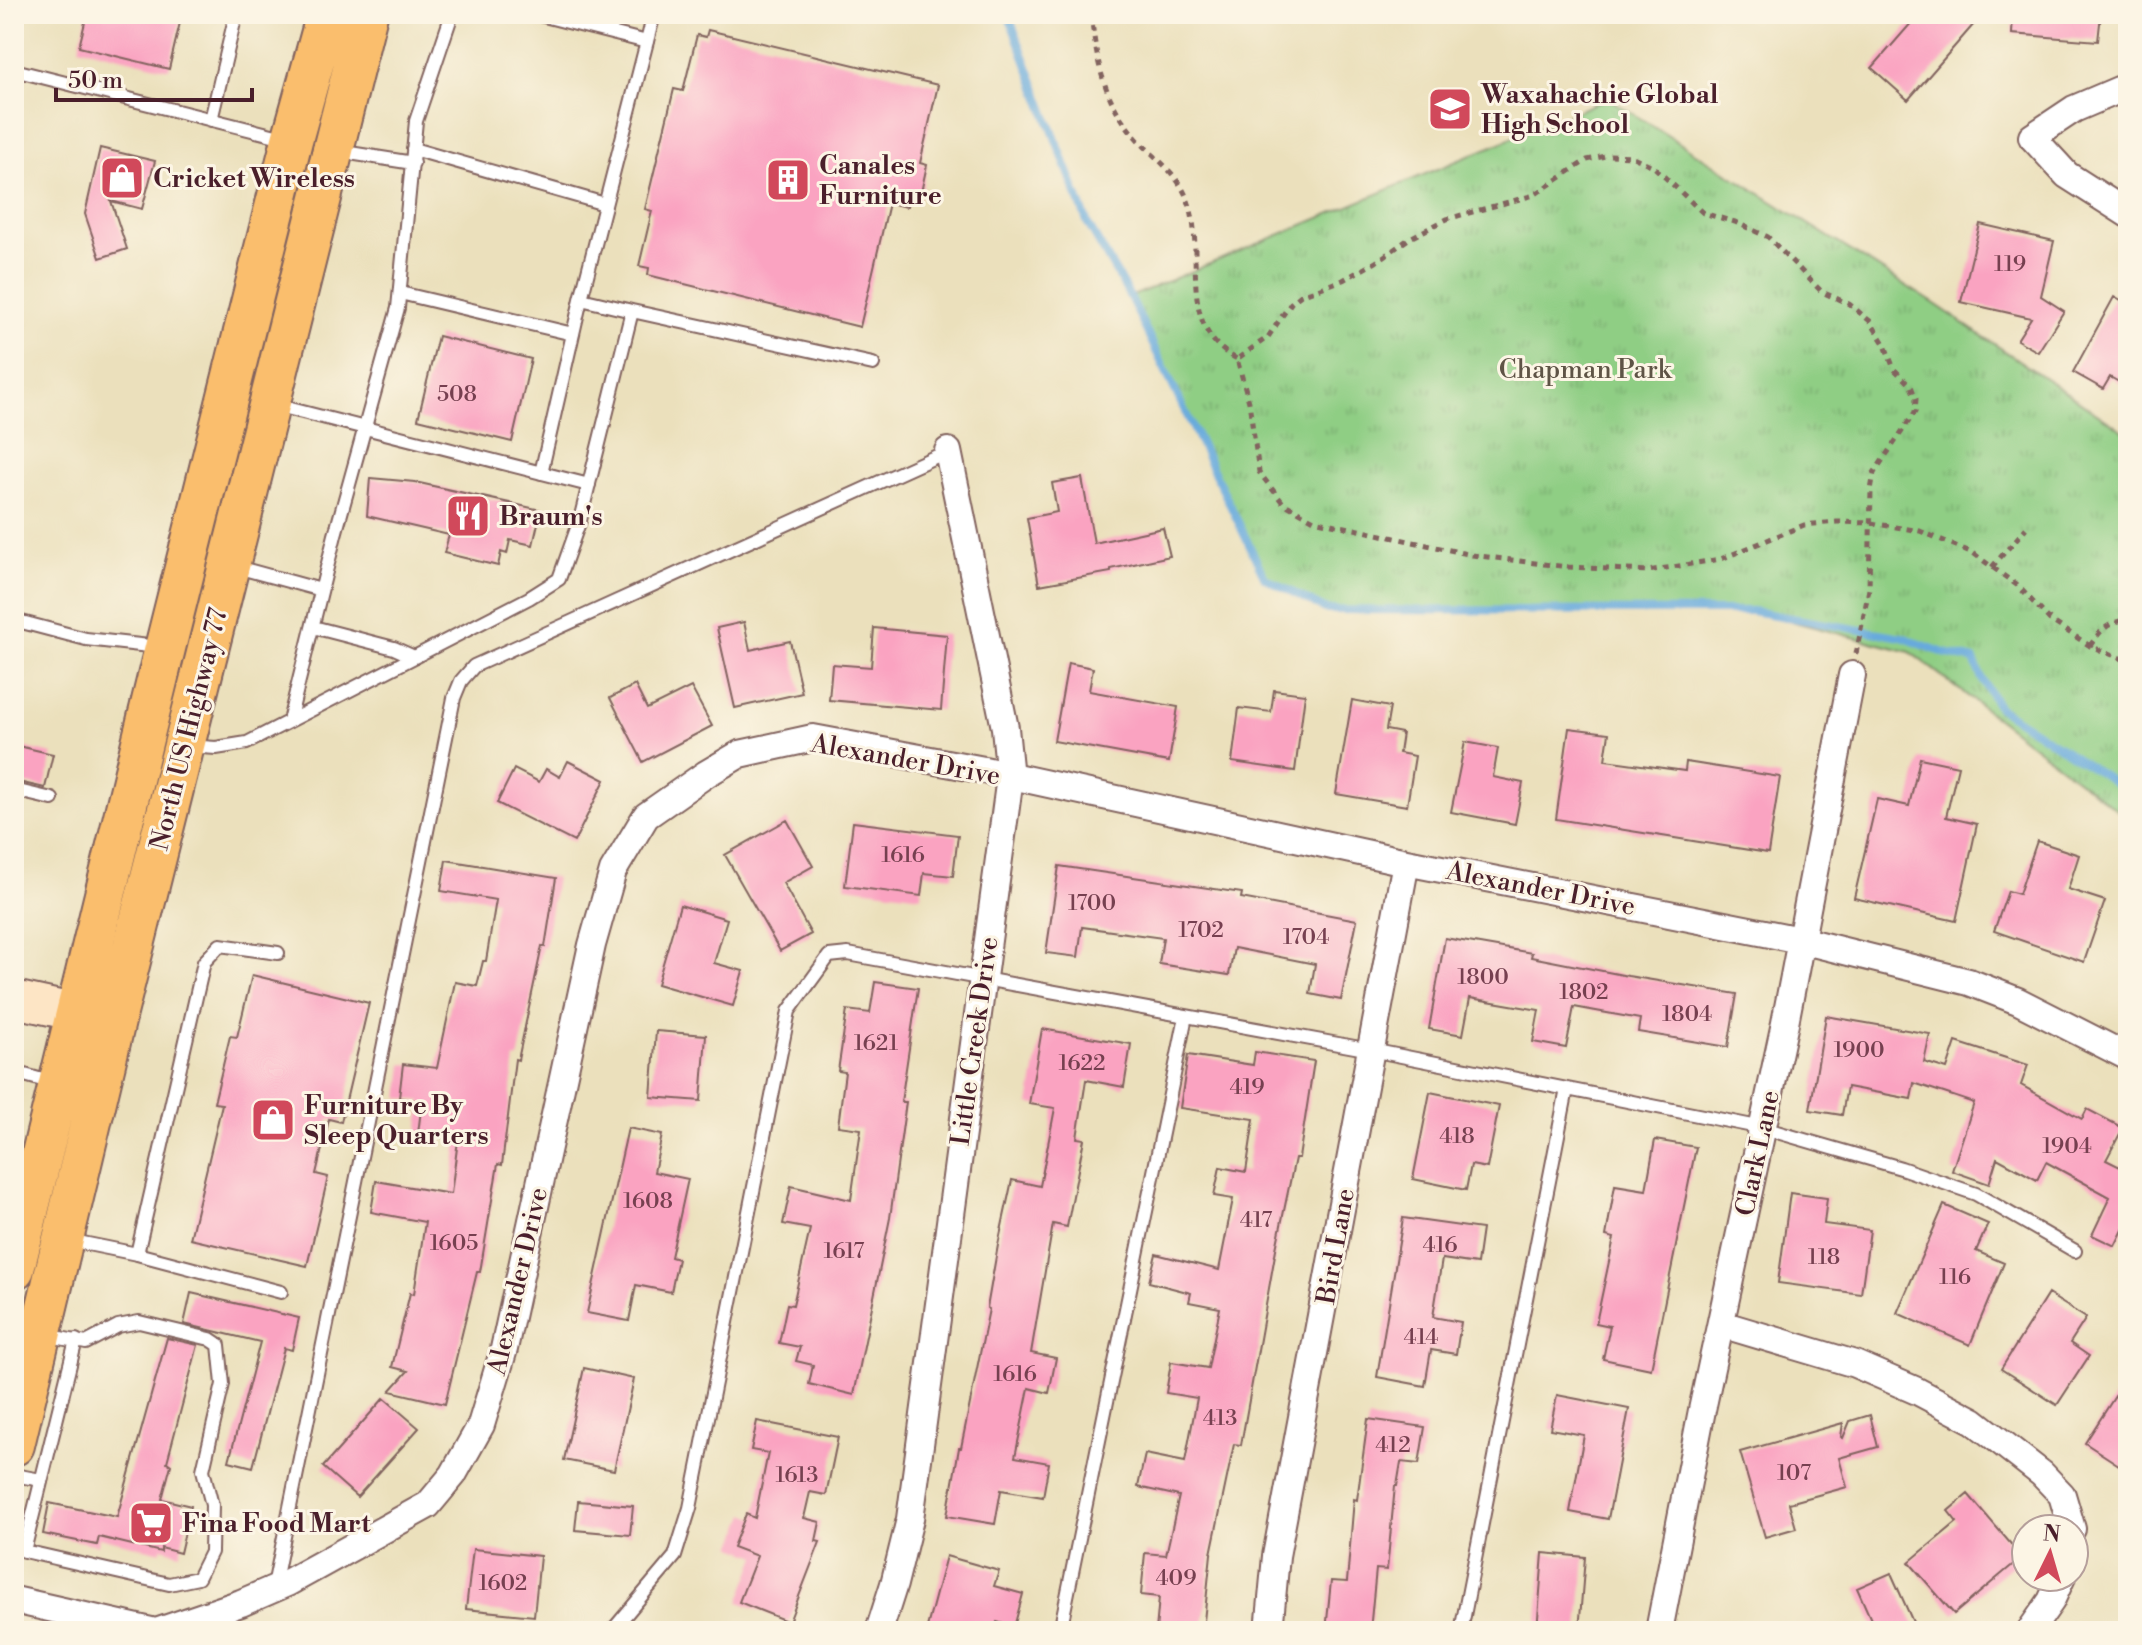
<svg xmlns="http://www.w3.org/2000/svg" width="2142" height="1645" font-family="'Libre Bodoni',serif">
<defs>
<pattern id="park-tufts" width="24" height="20" patternUnits="userSpaceOnUse" patternTransform="scale(2)"><rect width="24" height="20" fill="#8fce84"/><path d="M3 7l-1-3M5 7V3M7 7l1-3M15 17l-1-3M17 17v-4M19 17l1-3" fill="none" stroke="#7db072"/></pattern>
</defs>
<rect width="100%" height="100%" fill="#fcf5e5"/>
<filter id="ink" filterUnits="userSpaceOnUse"><feTurbulence type="fractalNoise" baseFrequency=".0125" numOctaves="2"/><feDisplacementMap in="SourceGraphic" scale="16" xChannelSelector="R" yChannelSelector="G"/><feConvolveMatrix kernelMatrix="1 2 1 2 8 2 1 2 1" color-interpolation-filters="sRGB"/></filter>
<filter id="wash" filterUnits="userSpaceOnUse"><feTurbulence type="fractalNoise" baseFrequency=".006" numOctaves="4" result="noise"/><feDisplacementMap in="SourceGraphic" scale="32" xChannelSelector="R" yChannelSelector="G"/><feGaussianBlur stdDeviation="1.8" result="paint"/><feColorMatrix in="noise" values="0 0 0 0 0 0 0 0 0 0 0 0 0 0 0 0 0 1.4 0 .05"/><feComposite in="paint" operator="in"/></filter>
<g filter="url(#wash)">
<rect width="100%" height="100%" fill="#ebe0bc"/>
<path fill="url(#park-tufts)" stroke="#6c7658" stroke-width="2" d="M1608 98 1932 302 2128 434V818L1910 652 1752 611 1327 610 1265 578 1130 297Z"/>
<g fill="none" stroke-linecap="round" stroke-linejoin="round">
<path stroke="#68aadc" stroke-width="8" d="M1008 14 1088 224 1130 297 1265 578 1327 610 1752 611 1902 637 1944 653 1974 660 1982 679 1999 708 2128 791"/>
</g>
<g id="blocks">
<path fill="#faa3c1" d="M87 14H182L169 69 79 47Z
M1919 14H1962L1974 24 1908 100 1872 68Z
M2013 14H2101L2098 41 2012 34Z
M708 30 938 85 920 163 927 165 920 197 910 195 907 207 889 203 860 327 648 275 649 268 639 266 652 211 645 209 674 89 683 91 697 35 706 37Z
M100 148 155 161 142 209 111 201 127 249 100 258 85 214Z
M1980 224 2054 241 2041 296 2064 311 2038 352 2017 340 2031 318 1961 302Z
M2114 297 2128 305V387L2110 377 2103 389 2073 372Z
M438 336 531 359 512 442 418 419Z
M370 478 415 482 541 510 533 545 510 540 507 554 501 552 498 566 444 553 449 535 367 516Z
M1082 478 1094 543 1163 528 1170 556 1111 569V572L1039 585 1027 518 1057 512 1052 483Z
M744 622 750 650 790 641 802 693 735 708 717 628Z
M874 628 947 635 941 710 829 700 832 664 871 667Z
M1068 663 1093 668 1089 691 1178 707 1169 762 1054 741Z
M635 685 647 709 691 687 712 726 643 762 610 698Z
M1274 690 1305 694 1295 771 1232 762 1239 708 1271 712Z
M1352 700 1390 707 1386 730 1402 733 1399 753 1415 756 1407 806 1336 794Z
M1569 728 1609 733 1605 760 1685 771 1686 762 1780 777 1768 853 1556 819Z
M1465 742 1498 748 1493 777 1523 783 1515 824 1451 812Z
M14 745 53 754 45 788 14 781Z
M1920 758 1958 766 1946 817 1977 824 1956 921 1854 898 1877 799 1909 806Z
M568 761 605 780 574 842 497 803 514 769 539 782 546 769 560 777Z
M787 820 813 866 783 883 811 934 780 951 725 855Z
M853 822 958 835 953 876 924 873 921 896 845 886Z
M2037 841 2079 855 2068 889 2105 901 2084 962 1994 931 2008 891 2019 894Z
M446 860 556 878 545 947 542 946 518 1060 515 1059 502 1165 498 1164 480 1272H477L445 1404 390 1391 408 1371 392 1367 410 1293 414 1294 425 1222 371 1212 376 1181 451 1194 458 1140 418 1134 422 1101 399 1098 403 1064 437 1068 455 982 477 986 483 961H486L496 900 441 891Z
M1059 866 1242 893 1241 898 1357 920 1341 1000 1310 994 1315 964 1234 948 1229 975 1159 964 1163 938 1082 927 1078 957 1046 953Z
M680 905 727 919 714 963 743 971 733 1006 657 984Z
M1445 938 1532 953 1531 957 1628 976 1737 994 1728 1047 1638 1032 1640 1019 1574 1007 1566 1048 1533 1042 1539 1010 1470 998 1463 1035 1429 1029Z
M252 975 369 1003 341 1122 329 1119 316 1174 328 1177 307 1266 190 1239 222 1104 214 1103 230 1036 237 1037Z
M875 982 918 988 901 1102H906L890 1218 854 1395 809 1384 813 1365 796 1361 800 1347 779 1343 787 1304 793 1305 810 1229 783 1224 791 1186 851 1200 861 1129 838 1126 845 1072 838 1071 847 1010 870 1013Z
M1826 1016 1930 1034 1924 1062 1947 1069 1956 1042 2028 1065 2021 1085 2082 1119 2087 1109 2123 1128 2106 1160 2124 1169 2128 1160V1220L2115 1246 2092 1235 2110 1197 2046 1162 2037 1180 1997 1158 1989 1184 1952 1171 1974 1103 1914 1083 1911 1099 1847 1087 1842 1115 1810 1110Z
M1042 1029 1131 1044 1124 1087 1086 1080 1077 1138 1084 1139 1067 1227 1053 1224 1031 1353 1056 1358 1049 1393 1029 1388 1015 1457 1049 1463 1043 1497 1001 1490 995 1524 947 1516 959 1448H961L989 1309 987 1308 998 1245 1012 1180 1040 1186 1055 1108 1029 1104Z
M656 1031 706 1035 701 1101 651 1097Z
M1255 1052 1314 1061 1299 1158H1295L1276 1249 1241 1445 1234 1444 1211 1554 1203 1631H1156L1159 1597 1141 1595 1145 1553 1166 1555 1179 1496 1138 1487 1145 1454 1185 1462 1197 1398 1166 1393 1171 1362 1208 1368 1220 1308 1189 1302 1191 1293 1149 1282 1156 1254 1219 1270 1233 1199 1214 1196 1220 1167 1246 1172 1254 1119 1180 1108 1188 1055 1253 1065Z
M1430 1092 1499 1106 1487 1168 1471 1165 1466 1190 1413 1179Z
M628 1128 662 1135 654 1172 688 1179 671 1257 678 1259 671 1292 636 1285 629 1321 587 1313Z
M1655 1140 1696 1147 1651 1369 1603 1359 1610 1326 1596 1323 1614 1238 1606 1236 1615 1185 1646 1190Z
M1790 1193 1827 1198 1824 1224 1870 1230 1861 1294 1778 1283Z
M1944 1205 1988 1224 1976 1251 2004 1263 1970 1345 1897 1313Z
M1403 1218 1482 1229 1477 1264 1442 1259 1433 1317 1461 1322 1456 1354 1431 1350 1425 1386 1377 1377Z
M191 1293 299 1318 292 1350 284 1348 253 1467 229 1461 260 1342 184 1324Z
M2048 1294 2086 1318 2070 1343 2089 1356 2057 1405 2001 1369Z
M167 1338 198 1345 167 1462 171 1465 162 1499 191 1506 180 1553 161 1548V1552L99 1537 97 1545 43 1534 49 1503 117 1517Z
M584 1368 634 1379 614 1470 564 1460Z
M2128 1376V1471L2085 1443Z
M1557 1395 1629 1409 1608 1519 1570 1512 1584 1435 1550 1429Z
M384 1398 419 1428 357 1497 323 1467Z
M1870 1415 1878 1447 1839 1458 1847 1487 1789 1503 1796 1528 1765 1537 1740 1452 1843 1423 1841 1437 1843 1438 1850 1421Z
M1368 1419 1425 1427 1419 1464 1401 1462 1397 1486H1395L1387 1570 1376 1569 1370 1631H1326L1331 1581 1347 1582 1354 1499 1357 1500Z
M757 1421 838 1437 826 1495 810 1492 804 1518 820 1522 816 1541 820 1542 789 1622 739 1602 757 1556 733 1547 746 1514 755 1518 768 1453 751 1450Z
M1968 1494 2022 1557 1954 1614 1909 1562 1957 1522 1948 1511Z
M578 1501 633 1506 630 1535 575 1530Z
M473 1549 540 1556 534 1616 466 1609Z
M1543 1553 1585 1557 1579 1631H1537Z
M946 1556 999 1571 994 1586 1023 1594 1014 1627 997 1622 994 1631H926Z
M1891 1573 1917 1631H1876L1857 1588Z"/>
</g>
</g>
<g filter="url(#ink)">
<use href="#blocks" fill-opacity="0" stroke="#82635e" stroke-width="2"/>
<g fill="none" stroke-linecap="round" stroke-linejoin="round">
<g stroke="#82635e" stroke-width="16">
<path id="lane" d="M536 14 647 42
M14 70 288 139
M211 120 236 14
M413 149 605 204
M337 151 413 163
M400 293 573 334
M632 311 581 299 654 14
M275 405 589 485
M541 473 581 299
M233 566 321 590
M14 620 86 639 158 647
M313 627 394 648 412 656
M289 721 335 535 398 308 416 121 452 14
M188 746 216 748 247 743 529 598 559 579 580 520 632 311 873 364
M14 790 52 799
M14 1072 53 1083
M68 1240 137 1254 281 1292
M137 1254 204 962 220 945 278 953
M45 1335 86 1343 118 1326 139 1322 210 1339 219 1345 223 1384 203 1470 212 1505 211 1552 198 1578 169 1584 24 1551 76 1340
M14 1475 41 1480
M274 1586 454 698 461 681 474 666 948 451
M612 1631 675 1556 690 1508 789 1011 829 956 848 954 1371 1050 1763 1128 1901 1168 1976 1194 2075 1251
M1060 1631 1186 1016
M1461 1631 1567 1089"/>
</g>
<g stroke="#82635e" stroke-width="30">
<path id="street" d="M2128 86 2074 109 2032 137 2067 175 2128 214
M1721 1324 1855 1364 1917 1391 1974 1421 2042 1474 2062 1495 2072 1529
M14 1600 151 1631
M159 1631 241 1603 287 1583 428 1505 453 1475 481 1425 504 1349 592 945 613 871 646 816 706 774 740 754 813 738 984 770 1406 862 1800 940 1969 982 2018 1001 2128 1057
M879 1631 894 1584 910 1519 1010 777 1005 728 948 451
M1269 1631 1276 1556 1406 862
M1659 1631 1702 1410 1785 1023 1852 675
M2030 1631 2051 1601 2062 1577"/>
</g>
<g stroke="#82635e" stroke-width="40">
<path id="secondary" d="M14 999 105 1019"/>
</g>
<g stroke="#82635e" stroke-width="44">
<path id="primary" d="M14 1269 165 648 292 140 327 14
M14 1445 115 1021 367 14"/>
</g>
<path stroke="#82635e" stroke-width="5" stroke-dasharray="6 6" stroke-linecap="butt" d="M1091 14C1097 65 1104 103 1140 142 1158 160 1177 174 1187 198 1208 249 1173 327 1237 359
M1992 567 2026 528
M2090 646C2101 629 2108 623 2128 619
M1856 654 1869 589 1871 490 1874 473 1915 412 1916 399 1911 386 1894 369 1885 345 1870 321 1849 304 1822 292 1768 237 1735 222 1703 213 1653 166 1631 156 1610 155 1587 160 1534 195 1447 219 1410 238 1376 262 1343 280 1301 295 1291 303 1268 337 1237 359 1249 402 1259 472 1283 503 1314 520 1472 555 1568 567 1648 571 1721 559 1804 525 1837 522 1871 523 1920 531 1973 553 2018 586 2050 620 2090 646 2128 661"/>
<use href="#lane" stroke="#fff" stroke-width="12"/>
<use href="#street" stroke="#fff" stroke-width="26"/>
<use href="#secondary" stroke="#fde5c5" stroke-width="36"/>
<use href="#primary" stroke="#fabe6d" stroke-width="40"/>
</g>
</g>
<defs>
<g id="school-square" transform="scale(2.3)"><rect x="-9" y="-9" width="18" height="18" rx="4" fill="#d1495b" stroke="#fcf5e5"/><path d="M0-5L7-2L0 1L-7-2ZM-4 1L0 2.5L4 1V4Q0 6-4 4Z" fill="#fff"/></g>
<g id="shop-square" transform="scale(2.3)"><rect x="-9" y="-9" width="18" height="18" rx="4" fill="#d1495b" stroke="#fcf5e5"/><path d="M-5-2.5h2.3a2.7 3.5 0 0 1 5.4 0H5L5.5 6h-11ZM-1.5-2.5h3a1.5 2.3 0 0 0-3 0Z" fill="#fff"/></g>
<g id="building-square" transform="scale(2.3)"><rect x="-9" y="-9" width="18" height="18" rx="4" fill="#d1495b" stroke="#fcf5e5"/><path d="M-4-6H4V6H1V3H-1V6H-4ZM-2.5-4.3h1.7v1.8h-1.7ZM.8-4.3h1.7v1.8H.8ZM-2.5-1h1.7V.8h-1.7ZM.8-1h1.7V.8H.8Z" fill="#fff"/></g>
<g id="restaurant-square" transform="scale(2.3)"><rect x="-9" y="-9" width="18" height="18" rx="4" fill="#d1495b" stroke="#fcf5e5"/><path d="M-5-6h1v4h1v-4h1v4h1v-4h1v5L-1.5 .5V6h-2V.5L-5-1ZM5-6V6H3V1.5H1.5Q1.5-4 5-6Z" fill="#fff"/></g>
<g id="supermarket-square" transform="scale(2.3)"><rect x="-9" y="-9" width="18" height="18" rx="4" fill="#d1495b" stroke="#fcf5e5"/><path d="M-6-5.5h2.5l.6 2H6L4.5 2H-2.5L-4.4-4H-6ZM-1.5 3.2a1.3 1.3 0 1 0 .1 0ZM3 3.2a1.3 1.3 0 1 0 .1 0Z" fill="#fff"/></g>
</defs>
<g fill-rule="evenodd">
<use href="#school-square" x="1450" y="109"/>
<use href="#shop-square" x="122" y="178"/>
<use href="#building-square" x="788" y="180"/>
<use href="#restaurant-square" x="468" y="516"/>
<use href="#shop-square" x="273" y="1120"/>
<use href="#supermarket-square" x="151" y="1523"/>
</g>
<g text-anchor="middle" stroke-width="6" stroke-linejoin="round" paint-order="stroke">
<g font-size="22" fill="#764050">
<text x="2010" y="271">119</text>
<text x="457" y="401">508</text>
<text x="903" y="862">1616</text>
<text x="1092" y="910">1700</text>
<text x="1201" y="937">1702</text>
<text x="1306" y="944">1704</text>
<text x="1483" y="984">1800</text>
<text x="1584" y="999">1802</text>
<text x="1687" y="1021">1804</text>
<text x="876" y="1050">1621</text>
<text x="1859" y="1057">1900</text>
<text x="1082" y="1070">1622</text>
<text x="1247" y="1094">419</text>
<text x="1457" y="1143">418</text>
<text x="2067" y="1153">1904</text>
<text x="648" y="1208">1608</text>
<text x="1256" y="1227">417</text>
<text x="454" y="1250">1605</text>
<text x="1440" y="1252">416</text>
<text x="844" y="1258">1617</text>
<text x="1824" y="1264">118</text>
<text x="1955" y="1284">116</text>
<text x="1421" y="1344">414</text>
<text x="1015" y="1381">1616</text>
<text x="1220" y="1425">413</text>
<text x="1393" y="1452">412</text>
<text x="1794" y="1480">107</text>
<text x="797" y="1482">1613</text>
<text x="1176" y="1585">409</text>
<text x="503" y="1590">1602</text>
</g>
<g font-size="26" font-weight="bold" fill="#4a1f2b" stroke="#fcf5e5" text-anchor="start">
<text x="1481" y="103">Waxahachie Global<tspan x="1481" dy="30">High School</tspan></text>
<text x="819" y="174">Canales<tspan x="819" dy="30">Furniture</tspan></text>
<text x="153" y="187">Cricket Wireless</text>
<text x="499" y="525">Braum's</text>
<text x="304" y="1114">Furniture By<tspan x="304" dy="30">Sleep Quarters</tspan></text>
<text x="182" y="1532">Fina Food Mart</text>
</g>
<g font-size="26" fill="#5f5446" stroke="#fcf5e5">
<text x="1585" y="378">Chapman Park</text>
</g>
<g font-size="26" fill="#4a1f2b" stroke="#fcf5e5">
<text transform="translate(188 729) rotate(-76)" y="9">North US Highway 77</text>
<text transform="translate(906 759) rotate(10)" y="9">Alexander Drive</text>
<text transform="translate(1541 888) rotate(11)" y="9">Alexander Drive</text>
<text transform="translate(974 1041) rotate(-82)" y="9">Little Creek Drive</text>
<text transform="translate(1757 1153) rotate(-78)" y="9">Clark Lane</text>
<text transform="translate(1335 1246) rotate(-80)" y="9">Bird Lane</text>
<text transform="translate(517 1281) rotate(-77)" y="9">Alexander Drive</text>
</g>
</g>
<rect width="2142" height="1645" fill="none" stroke="#fcf5e5" stroke-width="48"/>
<g transform="translate(2050 1553) rotate(5)"><circle r="38" fill="#fcf5e5" stroke="#b59f9b" stroke-width="2"/>
<path d="M0-6L14 30L0 20L-14 30Z" fill="#d1495b"/>
<text y="-12" font-size="22" font-weight="bold" text-anchor="middle" fill="#4a1f2b">N</text>
</g>
<path d="M56 88v12h196v-12" fill="none" stroke="#4a1f2b" stroke-width="4"/>
<text x="68" y="88" font-size="24" fill="#4a1f2b" stroke="#fcf5e5" stroke-width="6" paint-order="stroke">50 m</text>
</svg>
